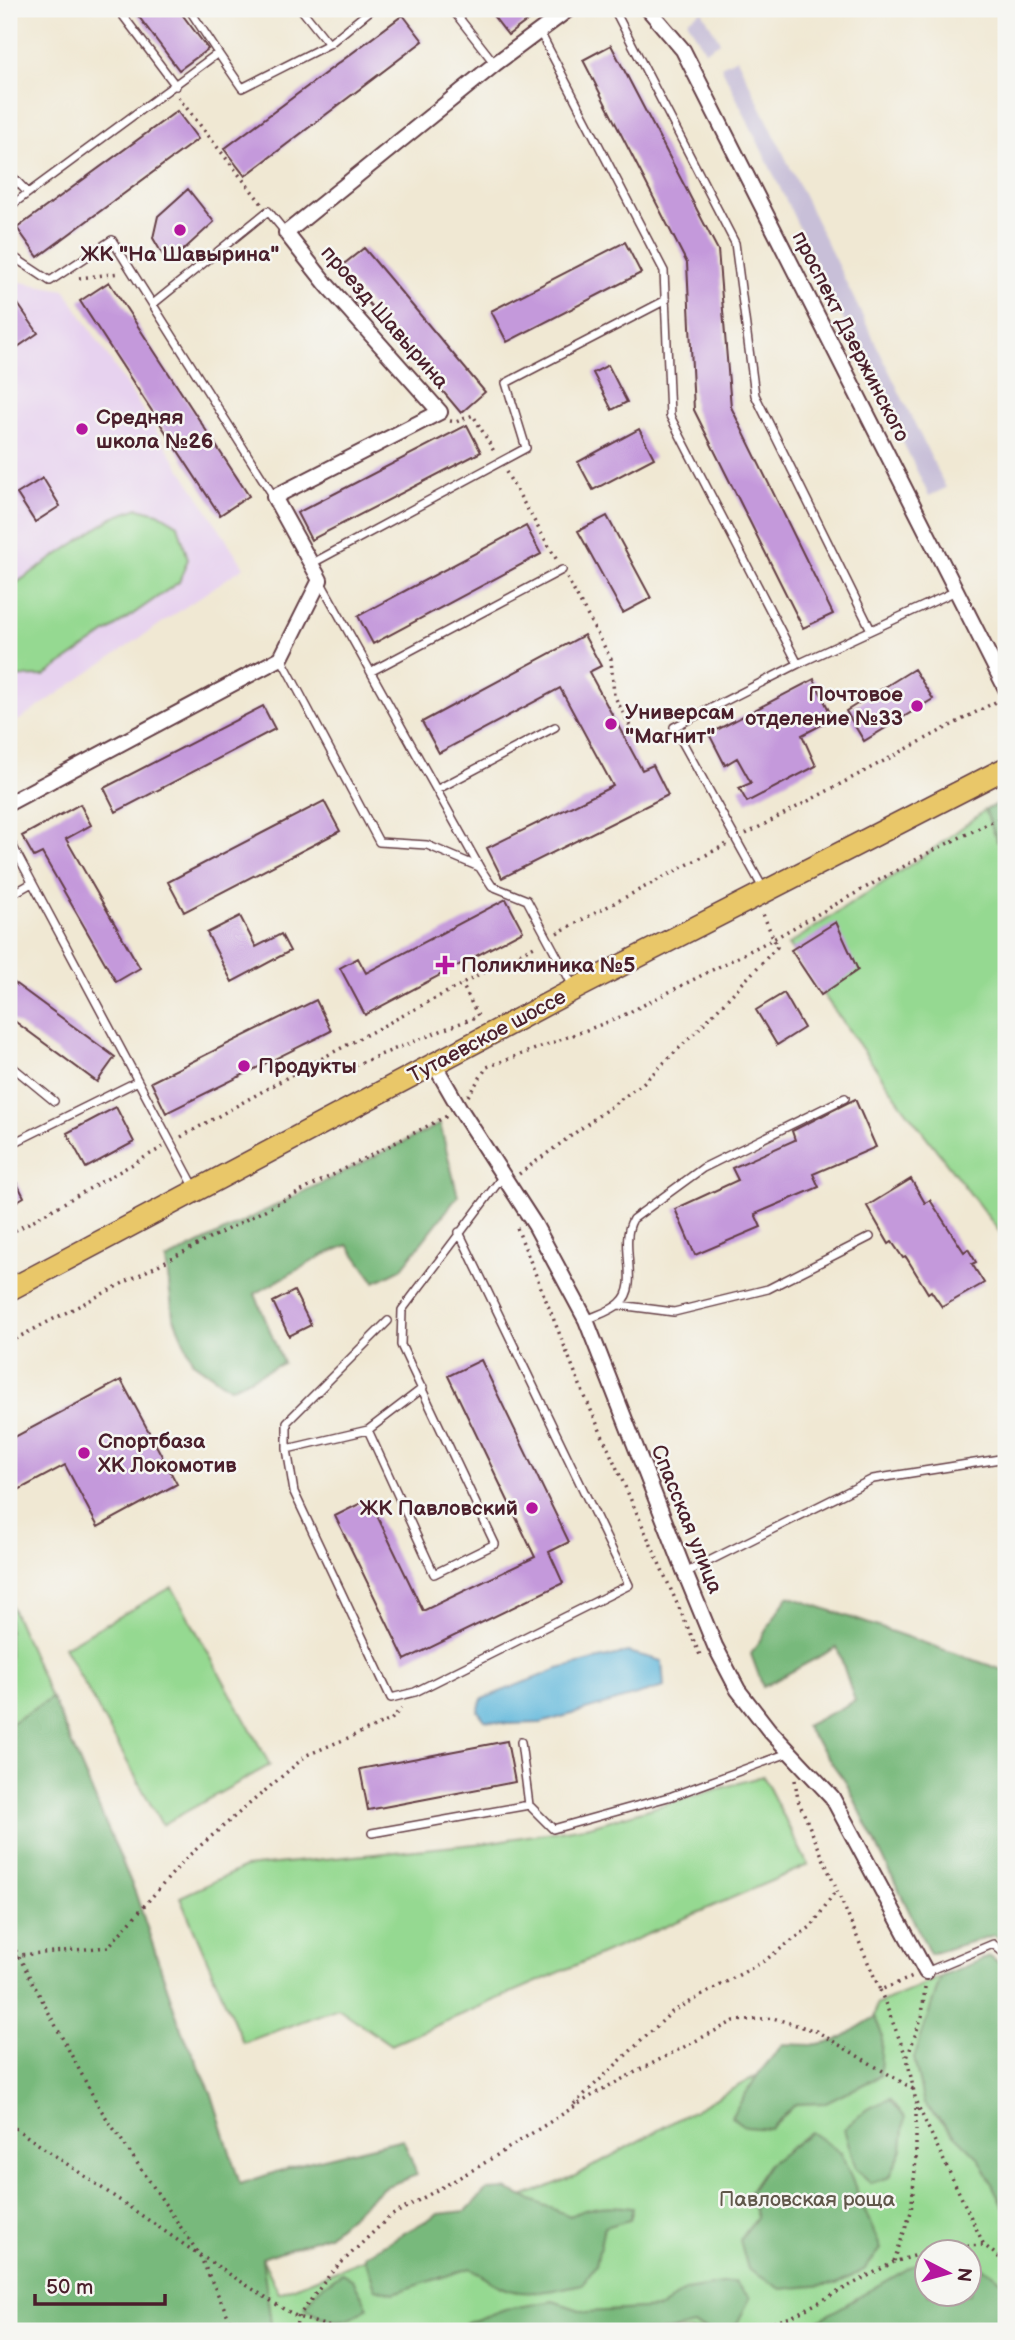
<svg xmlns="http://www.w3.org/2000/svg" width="1015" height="2340" font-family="'Balsamiq Sans',sans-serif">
<rect width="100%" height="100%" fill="#f6f6f2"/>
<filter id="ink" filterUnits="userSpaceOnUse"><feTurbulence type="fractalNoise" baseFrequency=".0143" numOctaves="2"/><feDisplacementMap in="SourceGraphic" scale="14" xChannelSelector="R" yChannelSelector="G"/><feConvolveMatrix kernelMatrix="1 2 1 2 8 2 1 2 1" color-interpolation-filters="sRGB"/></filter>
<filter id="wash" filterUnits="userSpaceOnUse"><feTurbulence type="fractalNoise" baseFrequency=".00686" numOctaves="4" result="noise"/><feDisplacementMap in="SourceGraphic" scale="28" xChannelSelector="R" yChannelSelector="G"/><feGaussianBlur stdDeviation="1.57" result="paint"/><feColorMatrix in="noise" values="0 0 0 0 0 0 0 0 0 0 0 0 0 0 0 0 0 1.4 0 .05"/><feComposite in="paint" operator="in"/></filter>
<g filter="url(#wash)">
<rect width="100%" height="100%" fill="#f0e8d3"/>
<path fill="#e7d2ef" d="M9 280 65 290 244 567 9 727Z"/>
<path fill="#c8bfd8" d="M702 11 720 42 705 51 687 20Z
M737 58 946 488 929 496 721 66Z"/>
<path fill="#95d991" stroke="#707c5e" stroke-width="2" fill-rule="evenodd" d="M138 508 158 513 178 525 188 559 179 582 44 676 9 677V588L112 518Z
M985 810 1006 863V1240L902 1105 788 945 928 853Z
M172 1587 270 1765 162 1825 64 1647Z
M9 1601 135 1892 182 2032 211 2092 262 2258 279 2293 575 2176 812 2045 836 2041 874 2018 876 2005 990 1956 1006 1968V2331H9ZM928 2252H970V2294H928Z
M763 1776 808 1865 391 2045 338 2008 243 2043 180 1897 245 1867 485 1843 590 1826Z"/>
<path fill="#78b97b" stroke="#616c53" stroke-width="2" d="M1006 800V863L985 810Z
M440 1124 458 1196 401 1269 375 1282 348 1245 322 1256 255 1294 283 1363 230 1388 193 1362 173 1316 166 1260Z
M788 1596 1006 1671V1943L994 1935 930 1954 847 1784 805 1726 855 1701 837 1647 763 1687 751 1654Z
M52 1698 135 1892 182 2032 211 2092 240 2184 303 2163 403 2139 417 2175 384 2187 328 2235 262 2258 272 2331H9V1724Z
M990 1956 1006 1968V2212L979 2158 924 2104 914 2058 941 1977Z
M875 2017 882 2035 880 2076 826 2103 796 2104 770 2129 746 2127 731 2117 759 2073 783 2044 812 2045 836 2041Z
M890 2099 905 2117 902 2149 890 2177 871 2183 856 2169 844 2129 867 2109Z
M811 2132 841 2153 881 2249 864 2270 836 2284 781 2289 748 2269 740 2240 757 2217 749 2193 768 2165Z
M505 2189 570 2216C590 2205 610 2205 633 2208L630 2220 604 2227 596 2265 582 2284C563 2288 540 2294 520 2292 503 2291 484 2277 470 2268L394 2293 375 2288 364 2256 438 2214 466 2211 486 2190Z
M970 2260 995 2275 1006 2286V2331H800L916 2264 927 2262 928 2294H970Z
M342 2273 353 2280 368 2307C345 2325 329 2325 305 2307L319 2289Z
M734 2282 750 2298 737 2324C720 2331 711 2333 694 2325L668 2331H446L505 2309 553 2301 586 2312 660 2308 686 2290Z"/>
<path fill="#5eb7db" stroke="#546b83" stroke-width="2" d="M628 1652 662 1661 664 1687 541 1723 508 1724 485 1720 478 1711 482 1699 558 1669Z"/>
<g id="blocks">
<path fill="#c499db" d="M133 9H178L208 49 179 70Z
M488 9H543L508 35Z
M403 15 423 41 245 176 224 149Z
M611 45 718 250 731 407 833 614 803 628 694 410 687 263 583 60Z
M177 111 198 139 38 257 17 228Z
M188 189 214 222 168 264 153 238 158 216Z
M625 242 641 273 507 342 491 311Z
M364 248 485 392 461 413 339 268Z
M109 282 249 496 220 515 80 301Z
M18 304 38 333 9 353V310Z
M608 365 627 402 612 410 593 373Z
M467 425 481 452 311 540 297 513Z
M639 429 654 458 593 490 578 462Z
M43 478 60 506 35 522 17 494Z
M607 516 651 598 623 613 578 531Z
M526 526 541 554 373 644 358 616Z
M584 635 601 666 589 672 642 770 653 765 668 795 502 878 487 848 613 786 560 688 439 753 422 722Z
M914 669 933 699 864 741 846 711Z
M814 679 833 719 802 735 816 766 747 802 739 788 751 783 737 758 725 765 709 734Z
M263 706 275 729 116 812 104 788Z
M324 801 340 831 184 912 168 882Z
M80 804 91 825 66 839 140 968 116 982 42 853 34 857 22 836Z
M506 899 523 931 365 1015 340 968 358 958 366 973Z
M240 916 256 947 281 934 290 951 232 982 207 933Z
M836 922 858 970 821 995 791 950Z
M9 979 115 1057 97 1082 9 1017Z
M784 993 804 1028 777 1045 756 1010Z
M316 1000 331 1031 166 1113 151 1082Z
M855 1099 876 1147 813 1174 819 1187 755 1214 761 1227 695 1255 675 1209 738 1180 732 1168 795 1140 792 1131Z
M116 1107 134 1142 86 1168 67 1133Z
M9 1168 24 1197 9 1206Z
M911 1179 925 1203 930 1200 964 1252 968 1249 976 1262 972 1264 984 1283 942 1307 931 1291 928 1293 906 1257 903 1258 892 1242 889 1244 867 1206Z
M294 1291 311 1325 289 1336 273 1302Z
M481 1360 569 1542 549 1552 563 1583 405 1660 335 1516 369 1499 423 1611 535 1557 448 1376Z
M121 1380 177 1484 98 1527 65 1465 9 1495V1440Z
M507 1741 515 1782 368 1810 360 1769Z"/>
</g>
</g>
<g filter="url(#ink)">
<use href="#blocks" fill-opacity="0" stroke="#633d44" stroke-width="2"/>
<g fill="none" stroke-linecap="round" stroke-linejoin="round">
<g stroke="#633d44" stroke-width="10">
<path id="service" d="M118 9 176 86
M189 9 218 53
M301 9 329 44
M452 9 495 64
M614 9 735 243 755 395 871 630
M540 32 664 271 670 416 798 664 956 591
M9 173 28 193
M9 207 218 53 242 88 329 44 372 9
M9 254 50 281 112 240 274 497
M153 304 268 211 286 233
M311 564 526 448 506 383 666 300
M320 581 480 868 492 886 527 900 573 986
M281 658 379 842 427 845 479 867
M372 671 562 570
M438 789 555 727
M9 839 195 1188
M764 890 674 727 798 664
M9 896 32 883
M9 1064 54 1101
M9 1145 138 1081
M619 1305 674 1312 768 1289 870 1237
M586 1320C597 1315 612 1311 620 1303 641 1285 618 1244 633 1219L703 1168 845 1098
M388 1321 287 1422V1449L294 1492 391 1698 415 1692 629 1585 459 1232
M423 1388 368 1430 434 1574 495 1544 401 1345 402 1310 503 1176
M287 1449 368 1430
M685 1573 873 1479 1006 1458
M521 1742 529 1805
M372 1833 529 1805 553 1829 672 1796 791 1752
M926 1972 993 1944 1006 1955"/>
</g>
<g stroke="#633d44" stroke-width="18">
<path id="minor" d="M648 9 683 50 1006 689
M9 803 281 658 320 580 274 497 440 412 327 285 286 233 495 64 569 9
M434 1064 460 1109 535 1225 586 1320 685 1573 715 1646 738 1690 769 1730 832 1797 926 1972"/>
</g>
<g stroke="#633d44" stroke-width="24">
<path id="primary" d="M9 1290 575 989 1006 768"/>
</g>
<path stroke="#633d44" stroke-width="3.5" stroke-dasharray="2 5" stroke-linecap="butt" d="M178 97 262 204
M79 278 120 273
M450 421 456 422 473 415 495 453
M506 472 558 562
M567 578 611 659 614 695 633 732 645 739 666 737
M746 834 999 700
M557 933 727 844
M355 1065 478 1016 462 984
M468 1096 487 1067 616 1019 775 938 928 853 1006 815
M181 1137 313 1063 538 944
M519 1174 643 1083 695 1033 777 947 763 914
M517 1228 582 1390 700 1655
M9 1234 163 1147
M9 1342 449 1115
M795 1780 798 1800 880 1990 913 1977
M9 1938 99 2107 199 2254 235 2331
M9 1959 20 1955 108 1947 187 1857 307 1755 391 1720 401 1708
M925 1987 922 2016 907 2058 916 2102 984 2245
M880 1990 906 2056
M574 2104 672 2012 764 1961 812 1926 836 1890
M9 2124 186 2246 282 2308 298 2317 343 2331
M894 2261 911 2212 916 2159V2104
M295 2331 298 2317 331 2273 389 2217 478 2167 601 2090 734 2021 773 2018 816 2031 913 2089
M747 2331 791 2317 894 2262 944 2247 984 2245 1006 2263"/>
<use href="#service" stroke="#fff" stroke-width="7"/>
<use href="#minor" stroke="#fff" stroke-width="14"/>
<use href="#primary" stroke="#e9c769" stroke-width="21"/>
</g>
</g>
<g fill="#b5179e" stroke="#f6f6f2" stroke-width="2.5">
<circle cx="180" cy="230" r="7"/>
<circle cx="82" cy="429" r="7"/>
<circle cx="917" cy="706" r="7"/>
<circle cx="611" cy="724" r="7"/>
<path d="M441.5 954.5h7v7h7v7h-7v7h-7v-7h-7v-7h7z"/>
<circle cx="244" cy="1066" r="7"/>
<circle cx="84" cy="1453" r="7"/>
<circle cx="532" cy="1508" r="7"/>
</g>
<g text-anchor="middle" stroke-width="5" stroke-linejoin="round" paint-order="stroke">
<g font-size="21" font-weight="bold" fill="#4a1f2b" stroke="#f6f6f2" text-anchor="start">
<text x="180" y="261" text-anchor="middle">ЖК "На Шавырина"</text>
<text x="96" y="424">Средняя<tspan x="96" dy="24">школа №26</tspan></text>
<text x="903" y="701" text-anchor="end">Почтовое<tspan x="903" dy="24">отделение №33</tspan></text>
<text x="625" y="719">Универсам<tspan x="625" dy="24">"Магнит"</tspan></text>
<text x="461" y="972">Поликлиника №5</text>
<text x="258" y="1073">Продукты</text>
<text x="98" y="1448">Спортбаза<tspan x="98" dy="24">ХК Локомотив</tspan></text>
<text x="518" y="1515" text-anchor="end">ЖК Павловский</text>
</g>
<g font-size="21" fill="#4a1f2b" stroke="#f6f6f2">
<text transform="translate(385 317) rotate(49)" y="7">проезд Шавырина</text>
<text transform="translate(851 336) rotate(63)" y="7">проспект Дзержинского</text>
<text transform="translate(487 1036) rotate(-28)" y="7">Тутаевское шоссе</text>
<text transform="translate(687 1519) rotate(68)" y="7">Спасская улица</text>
</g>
<g font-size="21" fill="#60574a" stroke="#f6f6f2">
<text x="807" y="2206">Павловская роща</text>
</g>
</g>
<rect width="1015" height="2340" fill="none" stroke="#f6f6f2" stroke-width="35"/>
<g transform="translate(948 2273) rotate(96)"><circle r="33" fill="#f6f6f2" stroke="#b1a0a2" stroke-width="2"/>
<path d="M0-5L12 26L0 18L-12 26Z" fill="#b5179e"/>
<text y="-10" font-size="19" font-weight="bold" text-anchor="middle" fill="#4a1f2b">N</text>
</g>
<path d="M35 2294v10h130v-10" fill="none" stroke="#4a1f2b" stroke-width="3.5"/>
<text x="46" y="2294" font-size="21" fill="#4a1f2b" stroke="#f6f6f2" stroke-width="5" paint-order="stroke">50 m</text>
</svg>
